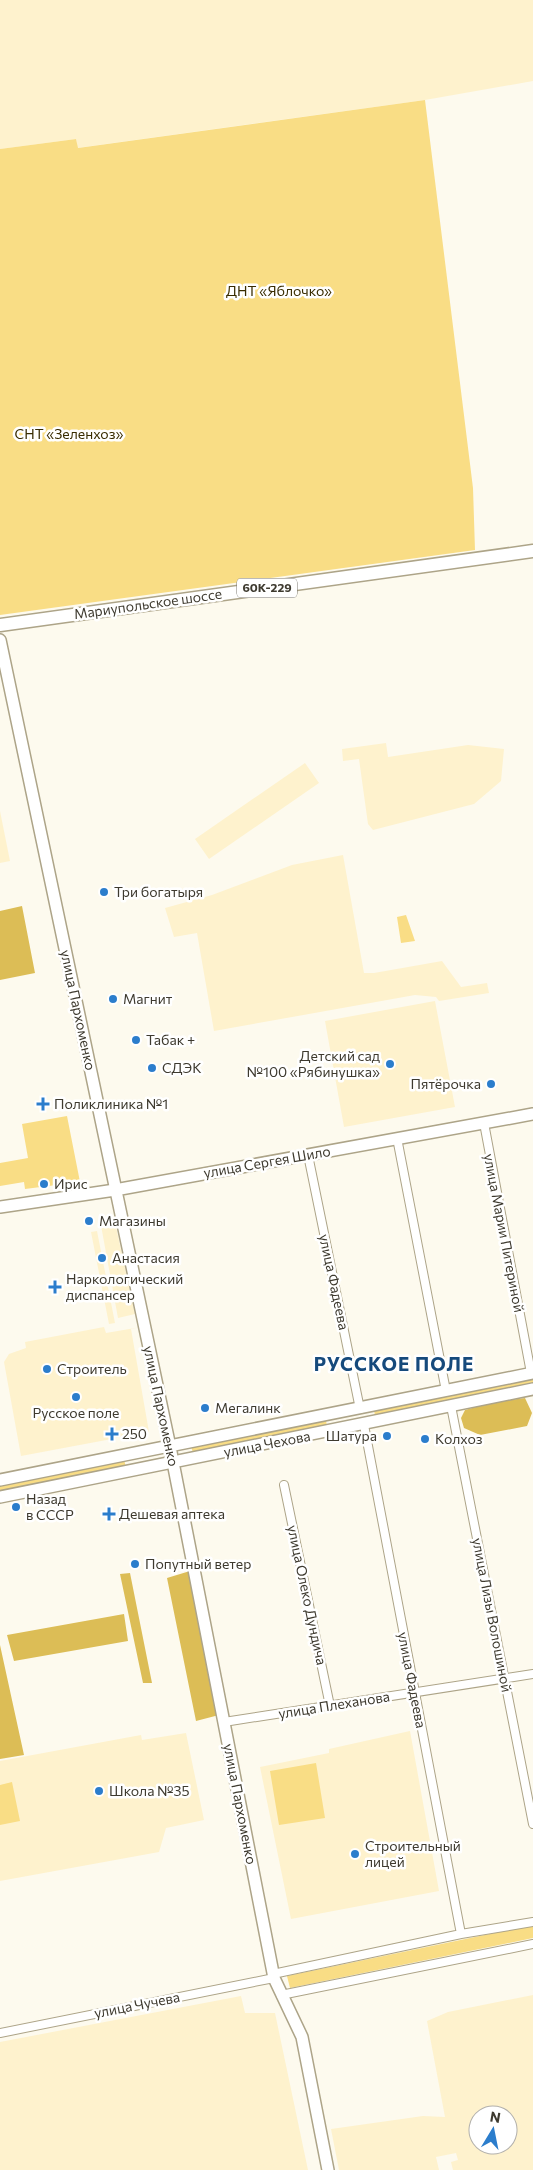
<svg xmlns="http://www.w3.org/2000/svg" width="533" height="2170" font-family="Commissioner,sans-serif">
<rect width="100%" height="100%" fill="#fdfaee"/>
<path fill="#fef2cd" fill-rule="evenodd" d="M0 0H533V81L425 100 77 148 76 139 0 149Z
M386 743 388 757 468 745 504 749 501 781 474 804 373 830 368 824 359 759 343 761 342 749Z
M305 763 319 783 209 859 195 839Z
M0 811 10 861 0 863Z
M343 855 364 973H374L442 961 461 987 487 983 489 993 439 1001 436 997 415 995 214 1031 197 933 174 937 165 908 212 895 292 865Z
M435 1001 455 1107 344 1127 325 1021Z
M114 1218 135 1314 118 1318 100 1220Z
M97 1231 115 1323 109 1324 91 1232Z
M104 1327 106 1333 141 1327 131 1329 149 1432 21 1456 4 1362 9 1354 26 1348 25 1342Z
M410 1731 439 1891 291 1919 260 1767 329 1753V1749Z
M186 1733 204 1820 166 1828 159 1852 0 1881V1761L141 1735 142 1740Z
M533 1995V2170H453L451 2162 458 2160 456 2153 436 2157 439 2170H339L331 2129 423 2116 445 2117 427 2021 448 2012ZM478 2115H508V2145H478Z
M241 1996 245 2013H275L308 2170H0V2042Z"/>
<path fill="#f9dd85" d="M425 100 473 488 475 550 0 615V149L76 139 78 148Z
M406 915 415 941 401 943 397 917Z
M67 1116 80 1182 25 1189 24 1182 0 1186V1163L28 1158 22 1124Z
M533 1377V1384L375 1416 374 1410Z
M326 1420 327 1427 193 1453 191 1446Z
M124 1459 126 1468 0 1493V1484Z
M316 1763 325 1818 279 1825 270 1771Z
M12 1782 20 1821 0 1825V1785Z
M533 1925V1938L290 1988 287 1976Z"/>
<path fill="#dcbd56" d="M22 906 35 973 0 980V911Z
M525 1398 532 1413 527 1426 480 1435 464 1428 461 1418 465 1410 494 1402Z
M190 1571 219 1715 196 1721 167 1578Z
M130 1573 152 1683H143L120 1574Z
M124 1614 128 1641 14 1661 7 1635Z
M0 1645 24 1755 0 1759Z"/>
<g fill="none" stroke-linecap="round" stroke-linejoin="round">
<g stroke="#ada488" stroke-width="10">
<path id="street" d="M484 1123 531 1373
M397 1138 446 1391
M308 1155 360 1409
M451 1406 533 1824
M364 1425 461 1934
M284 1485 330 1706
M224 1722 533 1674
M273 1974 461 1934 533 1922
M281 1995 533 1944
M0 2033 274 1978"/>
</g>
<g stroke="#ada488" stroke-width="14">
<path id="secondary" d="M0 640 170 1447 274 1978 302 2037 328 2170
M0 1207 115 1190 533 1114
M0 1480 533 1373
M0 1497 533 1389"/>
</g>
<g stroke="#ada488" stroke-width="15">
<path id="primary" d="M0 625 533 551"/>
</g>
<use href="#street" stroke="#fff" stroke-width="8"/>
<use href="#secondary" stroke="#fff" stroke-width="11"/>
<use href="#primary" stroke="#fff" stroke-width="12"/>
</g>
<g fill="#2b7dcc" stroke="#fff" stroke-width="2">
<circle cx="104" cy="892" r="5"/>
<circle cx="113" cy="999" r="5"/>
<circle cx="136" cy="1040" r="5"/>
<circle cx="390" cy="1064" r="5"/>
<circle cx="152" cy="1068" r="5"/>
<circle cx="491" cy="1084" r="5"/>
<path d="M40.5 1096.5h5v5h5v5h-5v5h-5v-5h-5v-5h5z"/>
<circle cx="44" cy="1184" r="5"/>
<circle cx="89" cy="1221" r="5"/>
<circle cx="102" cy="1258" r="5"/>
<path d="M52.5 1279.5h5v5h5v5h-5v5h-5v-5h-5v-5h5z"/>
<circle cx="47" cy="1369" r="5"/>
<circle cx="76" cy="1397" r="5"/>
<circle cx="205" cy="1408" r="5"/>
<path d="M109.5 1426.5h5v5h5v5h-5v5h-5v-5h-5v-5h5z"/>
<circle cx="387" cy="1436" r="5"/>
<circle cx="425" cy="1439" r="5"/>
<circle cx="16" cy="1507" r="5"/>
<path d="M106.5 1506.5h5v5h5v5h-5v5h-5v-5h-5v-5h5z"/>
<circle cx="135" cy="1564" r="5"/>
<circle cx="99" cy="1791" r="5"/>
<circle cx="355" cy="1854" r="5"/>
</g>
<g text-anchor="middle" stroke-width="5" stroke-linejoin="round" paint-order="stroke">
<rect fill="#fff" stroke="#78756d" stroke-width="1" x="237" y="578.5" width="60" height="19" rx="4"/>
<g font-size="12" font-weight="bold" fill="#3e3a2f">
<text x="267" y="592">60К-229</text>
</g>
<g font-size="14" fill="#392c00" stroke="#fff">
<text x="279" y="296">ДНТ «Яблочко»</text>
<text x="69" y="439">СНТ «Зеленхоз»</text>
</g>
<g font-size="14" fill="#3e3a2f" stroke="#fff">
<text transform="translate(148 604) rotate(-8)" y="5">Мариупольское шоссе</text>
<text transform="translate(78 1010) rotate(78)" y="5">улица Пархоменко</text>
<text transform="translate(267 1162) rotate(-10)" y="5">улица Сергея Шило</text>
<text transform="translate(504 1233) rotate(79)" y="5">улица Марии Питериной</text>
<text transform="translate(334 1282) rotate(78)" y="5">улица Фадеева</text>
<text transform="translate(161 1406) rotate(78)" y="5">улица Пархоменко</text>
<text transform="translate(267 1444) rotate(-11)" y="5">улица Чехова</text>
<text transform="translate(307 1595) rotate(78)" y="5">улица Олеко Дундича</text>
<text transform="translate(492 1615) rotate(79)" y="5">улица Лизы Волошиной</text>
<text transform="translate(412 1680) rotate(79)" y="5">улица Фадеева</text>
<text transform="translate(334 1705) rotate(-9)" y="5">улица Плеханова</text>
<text transform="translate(240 1804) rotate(79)" y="5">улица Пархоменко</text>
<text transform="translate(137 2005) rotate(-11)" y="5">улица Чучева</text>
</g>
<g font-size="14" fill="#3e3a2f" stroke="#fff" text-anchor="start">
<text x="114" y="897">Три богатыря</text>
<text x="123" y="1004">Магнит</text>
<text x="146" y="1045">Табак +</text>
<text x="380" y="1061" text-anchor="end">Детский сад<tspan x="380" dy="16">№100 «Рябинушка»</tspan></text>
<text x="162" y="1073">СДЭК</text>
<text x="481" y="1089" text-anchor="end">Пятёрочка</text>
<text x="54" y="1109">Поликлиника №1</text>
<text x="54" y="1189">Ирис</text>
<text x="99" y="1226">Магазины</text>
<text x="112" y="1263">Анастасия</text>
<text x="66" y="1284">Наркологический<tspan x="66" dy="16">диспансер</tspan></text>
<text x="57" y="1374">Строитель</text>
<text x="215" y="1413">Мегалинк</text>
<text x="76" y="1418" text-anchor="middle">Русское поле</text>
<text x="122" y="1439">250</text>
<text x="377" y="1441" text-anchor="end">Шатура</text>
<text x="435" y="1444">Колхоз</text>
<text x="26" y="1504">Назад<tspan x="26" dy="16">в СССР</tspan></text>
<text x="119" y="1519">Дешевая аптека</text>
<text x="145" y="1569">Попутный ветер</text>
<text x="109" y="1796">Школа №35</text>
<text x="365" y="1851">Строительный<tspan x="365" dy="16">лицей</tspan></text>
</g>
<g font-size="19" font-weight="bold" letter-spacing="1" fill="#164a7c" stroke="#fff">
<text x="394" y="1371">РУССКОЕ ПОЛЕ</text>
</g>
</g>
<g transform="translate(493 2130) rotate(10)"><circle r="24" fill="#ffffff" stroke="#b2b0ac"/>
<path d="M0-4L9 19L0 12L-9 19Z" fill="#2b7dcc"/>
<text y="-8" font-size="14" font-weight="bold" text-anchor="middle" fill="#3e3a2f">N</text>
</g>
</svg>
